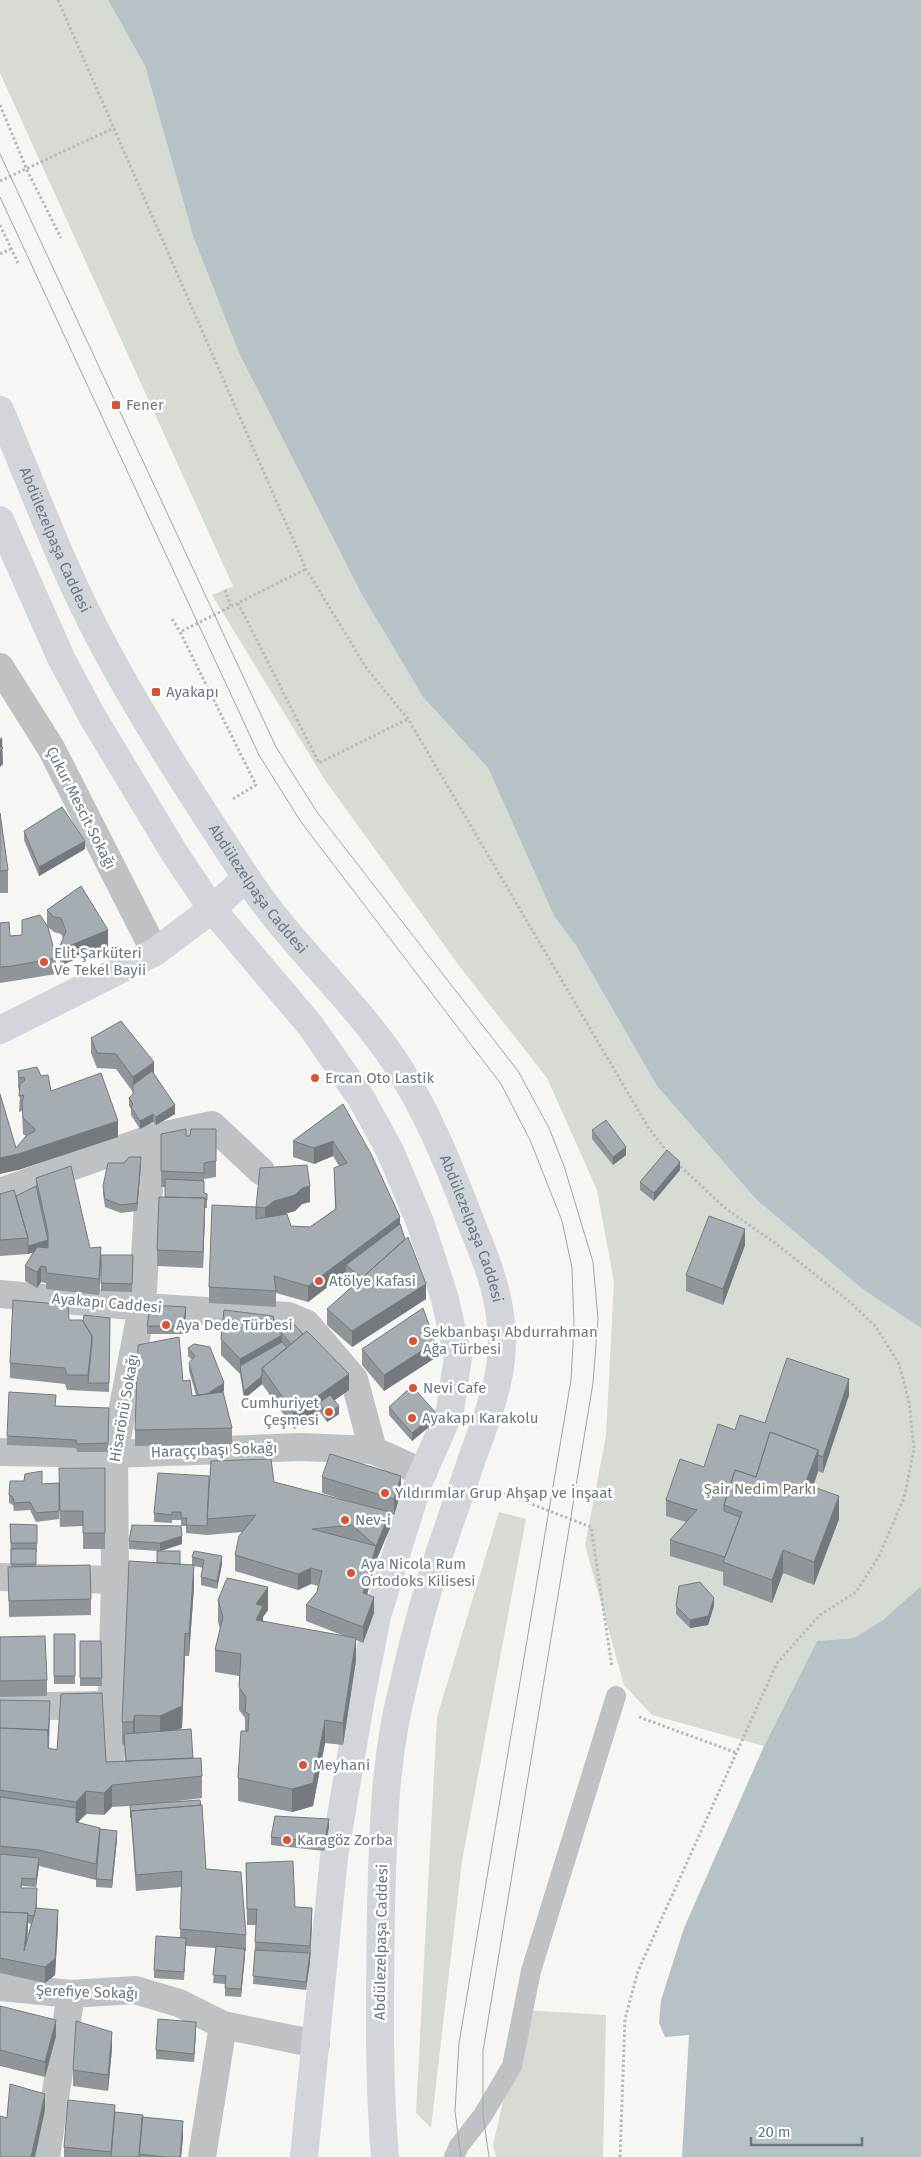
<svg xmlns="http://www.w3.org/2000/svg" width="921" height="2157" font-family="'Fira Sans',sans-serif">
<rect width="100%" height="100%" fill="#f6f6f3"/>
<path fill="#d6dbd3" d="M0 0H108L145 66 193 236 239 353 362 595 423 697 488 768 554 916 575 944 657 1086 864 1290 921 1328V1586L883 1620 854 1638 817 1641 764 1746 652 1715 624 1685 585 1545 606 1436 614 1282 597 1190 547 1078 460 967 325 780 212 595 233 586 0 73Z
M499 1512 526 1519 462 1861 431 2128 416 2113 437 1717Z
M524 2010 606 2015 603 2157H496L493 2145Z"/>
<path fill="#b6c2c5" d="M108 0H921V1328L864 1290 757 1200 657 1086 575 944 554 916 488 768 423 697 362 595 239 353 193 236 145 66Z
M921 1586V2157H682L689 2035 665 2037 659 2023 661 2000 684 1928 764 1746 817 1641 854 1638 883 1620Z"/>
<g fill="none" stroke-linecap="round" stroke-linejoin="round">
<path stroke="#b8bbbd" stroke-width="3" stroke-dasharray="2.5 2.5" stroke-linecap="butt" d="M58 0 306 569 367 669 408 719 648 1127 668 1153
M0 105 27 170 61 238
M0 181 114 128
M0 225 18 263
M0 254 11 249
M225 590 231 606
M238 603 319 763 408 719
M172 619 180 632
M233 799 256 785 180 632 306 569
M495 1490 591 1527 612 1667
M639 1717 737 1753
M620 2157 625 2019 638 1971 777 1663 820 1615 856 1592 879 1556 904 1498 914 1449 909 1402 899 1364 876 1327 850 1302 775 1243 725 1208 679 1165"/>
<path stroke="#bec2c5" stroke-width="20" d="M454 2157 459 2146 483 2115 512 2066 531 1971 616 1696"/>
<path stroke="#bec2c5" stroke-width="28" d="M0 667 51 748 155 952
M0 1192 152 1138 212 1125 261 1171
M0 1294 142 1307 288 1316 307 1324 354 1379 373 1450
M0 1452 114 1454 301 1447 373 1450 423 1473
M0 1577 115 1580
M0 1707 98 1705
M110 1769 115 1580 114 1454 142 1307 152 1138
M46 2157 71 1994
M202 2157 223 2025"/>
<path stroke="#bec2c5" stroke-width="28" d="M0 1987 71 1994 135 1990 179 2003 223 2025 316 2044"/>
<path stroke="#d2d6da" stroke-width="28" d="M0 1030 155 952 212 909"/>
<g stroke="#d2d6da" stroke-width="28">
<path id="s1" d="M0 410C31 483 59 559 95 629 139 714 192 795 244 874 287 941 349 994 394 1060 425 1107 448 1162 468 1215 482 1250 498 1286 501 1324 506 1372 490 1409 474 1453 465 1480 455 1507 446 1534 428 1585 414 1638 402 1691 384 1762 383 1836 381 1909 380 1992 378 2074 385 2157"/>
<path d="M0 520 61 658 92 716 175 854 212 909 310 1025 361 1098 390 1151 420 1222 445 1299 458 1357 450 1411 419 1481 377 1616 361 1698 334 1857 304 2157"/>
<path d="M212 909 246 878"/>
</g>
<path stroke="#a0a6ab" stroke-width="1" d="M0 154 276 747 317 812 518 1071 549 1128 564 1166 593 1262 598 1319 593 1383 483 2051V2115L489 2157
M0 197 259 755 301 822 501 1084 530 1140 562 1221 572 1268 574 1327 571 1380 459 2043 455 2111 461 2157"/>
</g>
<path fill="#8f9599" fill-rule="evenodd" d="M0 813 8 870V893H0Z
M24 831 85 849 39 876 24 840Z
M81 886 108 946 64 964 60 962V946L63 938 61 934 54 932 48 927 56 958V974L13 981 0 983V923L10 936 22 935 47 926V910Z
M91 1038 154 1075 175 1114 156 1125 153 1122 140 1129 131 1115V1109L129 1106V1098L133 1094V1092L116 1069 97 1068 91 1053Z
M18 1071 41 1076 51 1091 118 1137 18 1170 16 1148 26 1136 23 1134 22 1111 19 1112 20 1093 18 1087Z
M343 1104 400 1224 426 1299 352 1347 327 1325V1309L357 1282 346 1273 308 1302 276 1293V1307L209 1303V1287L256 1207 310 1202 302 1204 295 1211 277 1216 291 1226 310 1227 335 1209 334 1168 339 1166 333 1156 314 1164 293 1157V1141Z
M216 1129V1177L204 1179V1193L207 1194V1208H205L203 1268 157 1266V1250L165 1197V1187H161V1134L190 1136Z
M592 1130 626 1155 613 1165 592 1139Z
M141 1165 137 1211 121 1213 105 1207 103 1194V1186Z
M680 1170 654 1201 640 1190V1182Z
M36 1178 90 1248 101 1255H133L132 1292 101 1291V1264L99 1295 46 1289V1283L41 1282 37 1288 25 1281V1266L33 1252 28 1254 0 1256V1194L16 1196 36 1186Z
M745 1245 723 1305 686 1291V1275Z
M186 1315 183 1334H147V1326Z
M110 1318 109 1392 67 1390 65 1384 10 1378V1363L69 1320 83 1321Z
M276 1328 281 1334V1332L349 1390 335 1400 339 1414 327 1422 319 1411 294 1429 262 1384 244 1399 240 1374 221 1355V1339Z
M194 1344 224 1391 223 1392 232 1428V1444L135 1446V1430L192 1396 196 1395 189 1371V1363L192 1360 188 1356V1348Z
M362 1349 435 1358 384 1391 362 1365Z
M849 1395 823 1473 818 1471 813 1487 839 1519 814 1585 783 1573 772 1603 723 1585V1572L670 1556V1540L686 1522 666 1516V1500L704 1467 735 1430 765 1423Z
M56 1406 109 1408 108 1452H77L76 1448 7 1445V1436Z
M389 1407 436 1421 412 1441 389 1415Z
M105 1468V1549H83V1526L60 1527 59 1505V1519L36 1522 30 1510 14 1511 13 1505 9 1503V1495L42 1484 59 1483Z
M322 1477 401 1492 394 1515 390 1514V1528L376 1561 367 1595 374 1613 363 1643 356 1640V1660L343 1745 325 1743 313 1806 292 1812 238 1801V1778L245 1731V1718L239 1710V1676L215 1672V1650L220 1629 218 1622V1600L268 1610 263 1617V1622L347 1637 306 1621V1605L317 1592 318 1586 311 1584 298 1590 235 1571V1555L242 1532 207 1535 186 1533V1526H181V1520H172V1523L154 1522V1513L274 1482 358 1504 322 1493Z
M10 1524 37 1525V1552H36V1566L91 1599V1615L9 1617 8 1567H11Z
M129 1541 182 1544 161 1551 180 1564 192 1565V1557L222 1564 217 1589 201 1585V1577L203 1568 194 1566V1587L189 1656H185L182 1728 177 1730 202 1776V1798L161 1803 206 1869 246 1935V1951H245L241 1997 225 1996V1984L213 1983 216 1948 186 1946 184 1980 154 1978V1970L180 1937 181 1887 136 1891 130 1806 112 1807 104 1815 86 1814 78 1822 100 1839H117L112 1888 96 1887V1880L39 1866 36 1887 22 1886 21 1888 37 1896V1908L58 1926 55 1975 45 1983 0 1973V1700L50 1717 49 1748 106 1762 125 1761 124 1745 122 1744V1722L157 1563V1551L129 1549ZM28 1923 31 1924 27 1940 28 1929Z
M676 1606H714L708 1625 690 1628 676 1614Z
M54 1634H75V1684H54Z
M0 1637 47 1680V1696L0 1697Z
M80 1641H101L102 1686H80Z
M329 1827 324 1851 271 1845V1837Z
M246 1863 295 1907 312 1924 310 1962 306 1990 253 1984 256 1925H247Z
M0 2006 56 2036 45 2077 0 2066Z
M196 2031 194 2062 156 2059V2050Z
M112 2048 108 2091 73 2086V2070Z
M115 2112 143 2117 183 2137 181 2157H64V2147Z"/>
<path fill="#74797d" d="M2 737 3 764 0 767V739Z
M85 841V849L39 876V867Z
M108 930V946L64 964V948Z
M154 1062V1077L133 1093V1077Z
M175 1105V1114L156 1125V1117Z
M153 1114V1122L140 1129V1121Z
M118 1121V1137L18 1170 0 1174V1158Z
M333 1141V1156L314 1164V1148Z
M626 1147V1155L613 1165V1157Z
M141 1157V1165L137 1211V1203Z
M680 1162V1170L654 1201V1193Z
M310 1186V1202L302 1204 295 1211 274 1217 265 1224V1208L274 1201 302 1188Z
M205 1198V1214L203 1268V1252Z
M400 1217V1232L346 1265V1273L308 1302V1286Z
M745 1229V1245L723 1305V1289Z
M48 1240V1248L28 1254V1246Z
M101 1247V1263L99 1295V1279Z
M41 1266V1282L37 1288V1272Z
M426 1284V1299L352 1347V1331Z
M186 1307V1315L183 1334V1326Z
M282 1335V1350L240 1366V1374V1359Z
M435 1342V1358L384 1391V1375Z
M349 1374V1390L323 1408 319 1403V1411L294 1429V1413Z
M262 1376V1384L244 1399V1391Z
M849 1379V1395L823 1473V1457Z
M224 1383V1391L199 1407V1399Z
M339 1406V1414L327 1422V1414Z
M436 1413V1421L412 1441V1433Z
M818 1450V1472L805 1507V1484Z
M401 1476V1492L394 1515V1499Z
M839 1496V1519L814 1585V1562Z
M390 1512V1528L376 1561 363 1609V1593L376 1546Z
M182 1536V1544L160 1551V1543Z
M783 1550V1573L772 1603V1580Z
M222 1556V1564L217 1589V1581Z
M194 1565V1587L189 1656V1634Z
M311 1568V1584L298 1590V1574Z
M268 1587V1610L263 1617V1629L256 1643V1604Z
M374 1597V1613L363 1643V1627Z
M714 1598V1606L708 1625 690 1628V1620Z
M185 1633V1656L182 1728 160 1738V1716Z
M356 1638V1660L343 1745V1723Z
M135 1715V1738L133 1745V1722Z
M325 1720V1743L313 1806 292 1812V1789Z
M112 1785V1807L104 1815V1793Z
M86 1791V1814L76 1824V1802Z
M329 1819V1827L324 1851V1843Z
M117 1831V1839L112 1888V1880Z
M39 1858V1866L36 1887V1879Z
M312 1908V1924L310 1962 306 1990V1982L310 1953Z
M58 1910V1926L55 1975 45 1983V1967Z
M28 1913V1929L24 1963V1951Z
M245 1949V1957L241 1997V1989Z
M56 2020V2036L45 2077V2062Z
M196 2022V2031L194 2062V2054Z
M112 2032V2048L108 2091V2075Z
M45 2094V2110L35 2157H31Z
M183 2121V2137L181 2157H180Z"/>
<path fill="#a6adb2" stroke="#74797d" fill-rule="evenodd" d="M0 746 3 748 0 751Z
M62 807 85 841 39 867 24 831Z
M0 813 8 870 0 871Z
M81 886 108 930 64 948 60 946 66 931 61 918 54 917 47 910Z
M40 915 48 927 56 958 13 966 0 967V923L9 922 10 936 22 935V920Z
M121 1021 154 1062 133 1077 116 1054 97 1053 91 1038Z
M37 1067 41 1076 48 1075 51 1091 101 1073 118 1121 18 1154 0 1158V1094L16 1148 27 1135 34 1132 35 1129 23 1118 22 1102 24 1095 19 1096 20 1084 25 1080 24 1077 19 1078 18 1071Z
M152 1071 175 1105 156 1117 153 1114 140 1121 131 1107 133 1104 129 1098 133 1094V1085Z
M343 1104 371 1154 400 1217 308 1286 274 1276 276 1291 209 1287 212 1205 256 1207V1219L287 1214 291 1226 310 1227 336 1209 334 1168 347 1163 333 1141 314 1148 293 1141Z
M606 1120 626 1147 613 1157 592 1130Z
M186 1129V1136H190L191 1129H216V1161L204 1163V1173L161 1171V1134Z
M667 1150 680 1162 654 1193 640 1182Z
M129 1157H141L137 1203 121 1205 105 1199 103 1186 108 1163H124Z
M307 1165 310 1186 302 1188 295 1195 274 1201 265 1208 256 1207 260 1168Z
M71 1166 90 1248 101 1247 99 1279 46 1273V1267L41 1266 37 1272 25 1266 37 1247 48 1248V1233L36 1178Z
M165 1179 204 1181V1193L207 1194V1200H205V1198L165 1197Z
M36 1186 48 1240 28 1246V1238L16 1196Z
M14 1190 28 1238 0 1240V1194Z
M159 1197 205 1198 203 1252 157 1250Z
M709 1216 745 1229 723 1289 686 1275Z
M400 1224 405 1239 362 1278 346 1265Z
M408 1237 426 1284 352 1331 327 1309Z
M101 1255H133L132 1284 101 1283Z
M13 1300 68 1305 69 1320H82L92 1336 88 1375H67L65 1368 10 1363Z
M150 1305 186 1307 183 1326H147Z
M423 1308 435 1342 384 1375 362 1349Z
M224 1310 273 1316 276 1328 282 1335 240 1359 221 1339Z
M84 1315 110 1318 109 1383H88L92 1343V1336L83 1321Z
M291 1321 303 1334 291 1344 281 1332Z
M307 1331 349 1374 294 1413 262 1368Z
M179 1337 183 1381 190 1380 192 1396 223 1392 232 1428 135 1430 138 1345Z
M282 1342 287 1348 262 1368V1376L244 1391 240 1366Z
M194 1344 210 1347 224 1383 207 1394 198 1395 189 1363 195 1356 188 1348Z
M787 1358 849 1379 823 1457 818 1455V1450L770 1432 756 1477 735 1470 724 1505V1511L740 1517 725 1557 670 1540 697 1510 666 1500 680 1459 704 1467 718 1424 735 1430 740 1415 765 1423Z
M412 1386 436 1413 412 1433 389 1407Z
M9 1392 56 1395 55 1406 109 1408 108 1443 77 1444 76 1440 7 1436Z
M330 1395 339 1406 327 1414 319 1403Z
M770 1432 818 1450 805 1484 839 1496 814 1562 783 1550 772 1580 723 1562 742 1512 724 1505 735 1470 756 1477Z
M330 1454 401 1476 394 1499 322 1477Z
M271 1459 274 1482 390 1512 376 1546 363 1593 374 1597 363 1627 306 1605 317 1592 322 1571 311 1568 298 1574 235 1555 239 1536 256 1515 207 1519 211 1461ZM352 1525 376 1546 312 1529Z
M59 1468H105V1533H83V1511H60Z
M42 1471V1484L59 1483V1511L36 1513 30 1502 14 1503 13 1497 9 1495 10 1481H24L25 1474Z
M158 1473 209 1476 207 1526 186 1525 187 1518H181V1512H172V1515L154 1513Z
M10 1524 37 1525V1543H11Z
M132 1525 181 1526 182 1536 160 1543 129 1541Z
M11 1549H36V1564H11Z
M157 1551H180V1564L157 1563Z
M194 1551 222 1556 217 1581 201 1577 204 1560 192 1557Z
M129 1561 194 1565 189 1634 185 1633 182 1706 160 1716 135 1715 133 1722H122Z
M90 1565 91 1599 9 1601 8 1567Z
M227 1578 268 1587 256 1604 263 1606 256 1620 356 1638 343 1723 325 1720 313 1783 292 1789 238 1778 241 1731H248L249 1714 245 1712 246 1697 239 1687 241 1654 215 1650 223 1617 218 1600Z
M700 1582 714 1598 708 1616 690 1620 676 1606 679 1586Z
M54 1634H75V1676H54Z
M45 1636 47 1680 0 1681V1637Z
M80 1641H101L102 1678H80Z
M102 1693 106 1762 201 1758 202 1776 112 1785 104 1793 86 1791 76 1802 0 1790V1728L48 1730V1748L57 1750 61 1694Z
M0 1700 50 1701 48 1736V1730L0 1728Z
M191 1729 193 1758 126 1761 124 1734Z
M0 1797 76 1808V1822L100 1828 96 1864 39 1850 0 1846Z
M200 1800 201 1805 131 1811V1818L130 1805Z
M202 1805 206 1869 241 1872 246 1935 180 1929 182 1871 136 1875 131 1811Z
M275 1816 329 1819 324 1843 271 1837Z
M100 1829 117 1831 112 1880 96 1879Z
M0 1854 39 1858 36 1879 22 1878 21 1888H37L36 1908 34 1916 28 1915V1913L0 1912Z
M293 1861 295 1907 312 1908 310 1946 255 1942 257 1909H247L246 1863Z
M36 1908 58 1910 55 1959 45 1967 0 1958V1912L28 1913 24 1951Z
M156 1936 186 1938 184 1972 154 1970Z
M216 1946 245 1949 241 1989 225 1988 226 1976 213 1975Z
M255 1950 310 1953 306 1982 253 1976Z
M0 2006 56 2020 45 2062 0 2050Z
M158 2019 196 2022 194 2054 156 2050Z
M76 2021 112 2032 108 2075 73 2070Z
M10 2084 45 2094 31 2157H0V2116L7 2118Z
M68 2100 115 2105 111 2152 64 2147Z
M115 2112 143 2115 139 2157H111Z
M142 2117 183 2121 180 2157H164L139 2154Z"/>
<g fill="#d65534" stroke="#fff" stroke-width="2">
<rect x="111" y="400" width="10" height="10" rx="2.5"/>
<rect x="151" y="687" width="10" height="10" rx="2.5"/>
<circle cx="44" cy="962" r="5"/>
<circle cx="315" cy="1078" r="5"/>
<circle cx="319" cy="1281" r="5"/>
<circle cx="166" cy="1325" r="5"/>
<circle cx="413" cy="1341" r="5"/>
<circle cx="413" cy="1388" r="5"/>
<circle cx="329" cy="1412" r="5"/>
<circle cx="412" cy="1418" r="5"/>
<circle cx="385" cy="1493" r="5"/>
<circle cx="345" cy="1520" r="5"/>
<circle cx="351" cy="1573" r="5"/>
<circle cx="303" cy="1765" r="5"/>
<circle cx="287" cy="1840" r="5"/>
</g>
<g text-anchor="middle" stroke-width="5" stroke-linejoin="round" paint-order="stroke">
<g font-size="15" fill="#687782" stroke="#fff" text-anchor="start">
<text x="126" y="410">Fener</text>
<text x="166" y="697">Ayakapı</text>
<text x="54" y="958">Elit Şarküteri<tspan x="54" dy="17">Ve Tekel Bayii</tspan></text>
<text x="325" y="1083">Ercan Oto Lastik</text>
<text x="329" y="1286">Atölye Kafasi</text>
<text x="176" y="1330">Aya Dede Türbesi</text>
<text x="423" y="1337">Sekbanbaşı Abdurrahman<tspan x="423" dy="17">Ağa Türbesi</tspan></text>
<text x="423" y="1393">Nevi Cafe</text>
<text x="319" y="1408" text-anchor="end">Cumhuriyet<tspan x="319" dy="17">Çeşmesi</tspan></text>
<text x="422" y="1423">Ayakapı Karakolu</text>
<text x="395" y="1498">Yıldırımlar Grup Ahşap ve İnşaat</text>
<text x="355" y="1525">Nev-i</text>
<text x="361" y="1569">Aya Nicola Rum<tspan x="361" dy="17">Ortodoks Kilisesi</tspan></text>
<text x="313" y="1770">Meyhani</text>
<text x="297" y="1845">Karagöz Zorba</text>
</g>
<g font-size="15" fill="#687782" stroke="#fff">
<text dy="5" stroke="none"><textPath href="#s1" startOffset="141">Abdülezelpaşa Caddesi</textPath></text>
<text transform="translate(81 808) rotate(63)" y="5">Çukur Mescit Sokağı</text>
<text dy="5" stroke="none"><textPath href="#s1" startOffset="546">Abdülezelpaşa Caddesi</textPath></text>
<text dy="5" stroke="none"><textPath href="#s1" startOffset="951">Abdülezelpaşa Caddesi</textPath></text>
<text transform="translate(107 1303) rotate(5)" y="5">Ayakapı Caddesi</text>
<text transform="translate(124 1408) rotate(-80)" y="5">Hisarönü Sokağı</text>
<text transform="translate(214 1450) rotate(-2)" y="5">Haraççıbaşı Sokağı</text>
<text transform="translate(381 1942) rotate(-89)" y="5">Abdülezelpaşa Caddesi</text>
<text transform="translate(87 1992) rotate(2)" y="5">Şerefiye Sokağı</text>
</g>
<g font-size="15" fill="#6a7a66" stroke="#fff">
<text x="760" y="1494">Şair Nedim Parkı</text>
</g>
</g>
<path d="M751 2137v8h111v-8" fill="none" stroke="#687782" stroke-width="2.5"/>
<text x="758" y="2137" font-size="15" fill="#687782" stroke="#ffffff" stroke-width="4" paint-order="stroke">20 m</text>
</svg>
